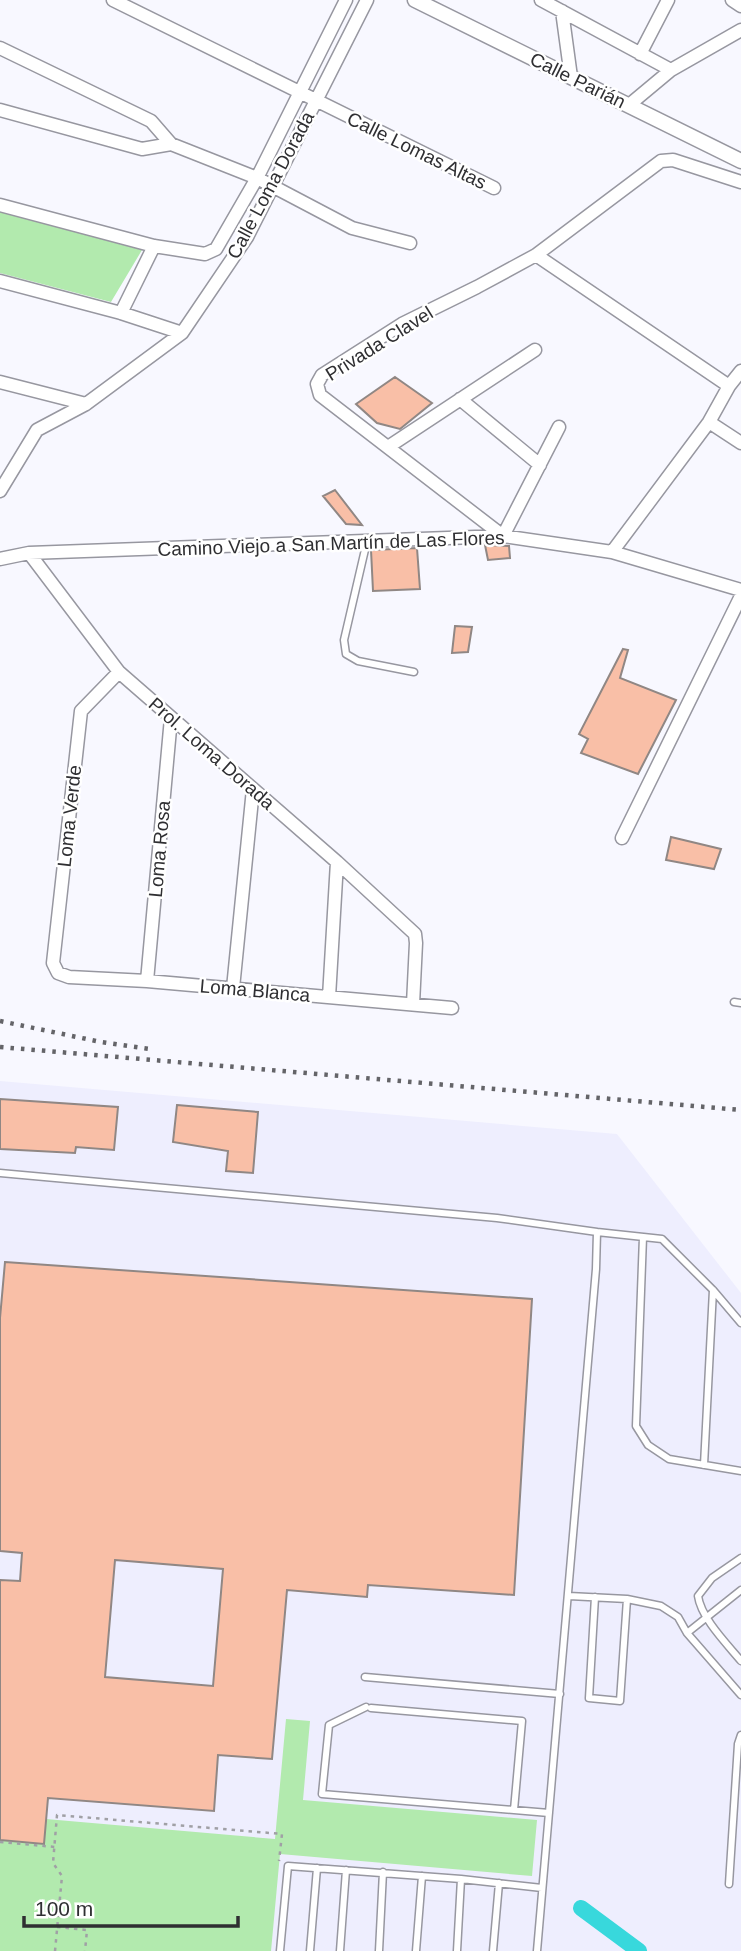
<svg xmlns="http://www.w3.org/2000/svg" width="741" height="1951" font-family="Arial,sans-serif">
<rect width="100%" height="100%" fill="#f8f8ff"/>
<path fill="#eeeefe" d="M0 1081 617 1134 741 1293V1951H0Z"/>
<path fill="#b2eaae" d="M0 212 142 250 111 302 0 273Z
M286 1719 310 1721 303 1800 537 1820 532 1876 280 1854 271 1951H0V1840L44 1844 46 1819 275 1839Z"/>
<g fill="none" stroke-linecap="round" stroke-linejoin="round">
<path stroke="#38d8dc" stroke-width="16" d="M581 1908 639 1951"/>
</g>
<path fill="#f9bfa7" stroke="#908784" stroke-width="2" fill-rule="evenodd" d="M395 377 432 403 400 429 377 423 356 404Z
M335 490 362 525 346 524 323 496Z
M485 545 509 546 510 558 488 560Z
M417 548 420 589 373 591 371 550Z
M455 626 472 627 468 652 452 653Z
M623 649 628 650 620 678 676 700 638 774 581 753 588 739 579 734Z
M671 837 721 849 714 869 666 860Z
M0 1099 118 1107 114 1150 76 1147 75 1153 0 1149Z
M177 1105 258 1112 253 1173 226 1171 228 1151 173 1142Z
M5 1262 532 1299 514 1595 368 1585 367 1597 287 1590 272 1759 218 1755 214 1811 48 1798 44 1844 0 1840V1580L20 1581 22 1553 0 1551V1318ZM115 1560 223 1569 213 1686 105 1677Z"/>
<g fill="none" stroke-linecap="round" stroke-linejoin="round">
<g stroke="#9797a0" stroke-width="9">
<path id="service" d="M367 541 344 640 346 654 358 661 414 672
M734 1002 741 1003
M0 1173 497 1218 597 1232 596 1269 537 1951
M597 1232 662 1239 713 1290 741 1323
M643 1237 636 1426 648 1445 669 1459 741 1471
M704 1465 713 1290
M741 1558 712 1578 698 1596C701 1618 727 1644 741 1661
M569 1596 627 1599 661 1606 678 1617 687 1633 741 1695
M595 1597 589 1698 620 1701 627 1599
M687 1633 741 1590
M365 1677 560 1694
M366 1707 329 1725 322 1794 549 1813
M371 1708 522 1721 514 1810
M729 1884 738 1744 741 1735
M280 1951 288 1866 461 1879 542 1888
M310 1951 317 1868
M340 1951 346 1870
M379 1951 383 1872
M416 1951 422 1876
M457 1951 461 1879
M493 1951 499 1883"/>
</g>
<g stroke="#9797a0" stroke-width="15">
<path id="minor" d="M113 0 494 188
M541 0 671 70
M732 0 741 6
M562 11 571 77
M0 48 151 121 171 144 257 178 352 228 410 243
M640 54 668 0
M629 105 671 70 741 30
M0 110 142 149 171 144
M0 205 154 246 205 254 216 249 257 178 346 0
M536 255 729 386
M0 281 121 313 182 333
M121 313 154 246
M0 382 86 404
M460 399 540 465
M709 422 741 443
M559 427 503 536 320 395 317 384 322 375 402 324 477 287 536 255 661 161 673 160 741 182
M388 447 535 350
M0 491 37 430 86 404 182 333 247 237 367 0
M612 552 709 422 729 386 741 371
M29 553 119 672 337 862 415 934 416 943 413 1004
M0 559 29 553 503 536 612 552 741 590
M119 672 81 711 53 963 58 973 69 977 147 981 452 1008
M622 838 741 596
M147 981 171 718
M233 988 253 789
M329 997 337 862"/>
</g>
<g stroke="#9797a0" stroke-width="17">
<path id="tertiary" d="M415 0 741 161"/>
</g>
<path stroke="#a0a0a5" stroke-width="2.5" stroke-dasharray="3.5 5" stroke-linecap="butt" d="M0 1842 55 1847
M57 1927 87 1930 85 1951
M55 1951 62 1876 53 1863 57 1815 282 1834 279 1861"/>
<use href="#service" stroke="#fff" stroke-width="6"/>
<use href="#minor" stroke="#fff" stroke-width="12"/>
<use href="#tertiary" stroke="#fff" stroke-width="14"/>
<path stroke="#646468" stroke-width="4.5" stroke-dasharray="3.5 7" stroke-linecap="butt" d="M0 1021 101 1042 149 1049
M0 1047 741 1110"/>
</g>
<g text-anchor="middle" stroke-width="5" stroke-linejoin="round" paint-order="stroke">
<g font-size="19" fill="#2f2f32" stroke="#fff">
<text transform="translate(578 80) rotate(26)" y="7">Calle Parián</text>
<text transform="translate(417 150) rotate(26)" y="7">Calle Lomas Altas</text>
<text transform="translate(270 185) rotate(-62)" y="7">Calle Loma Dorada</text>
<text transform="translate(379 343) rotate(-32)" y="7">Privada Clavel</text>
<text transform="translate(331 543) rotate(-2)" y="7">Camino Viejo a San Martín de Las Flores</text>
<text transform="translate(212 753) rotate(41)" y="7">Prol. Loma Dorada</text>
<text transform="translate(69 816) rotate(-84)" y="7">Loma Verde</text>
<text transform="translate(159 849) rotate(-85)" y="7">Loma Rosa</text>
<text transform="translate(255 990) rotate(5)" y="7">Loma Blanca</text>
</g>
</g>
<path d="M24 1916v10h214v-10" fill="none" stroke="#2f2f32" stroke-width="3.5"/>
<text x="35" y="1916" font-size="21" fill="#2f2f32" stroke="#ffffff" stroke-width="5" paint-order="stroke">100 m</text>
</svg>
